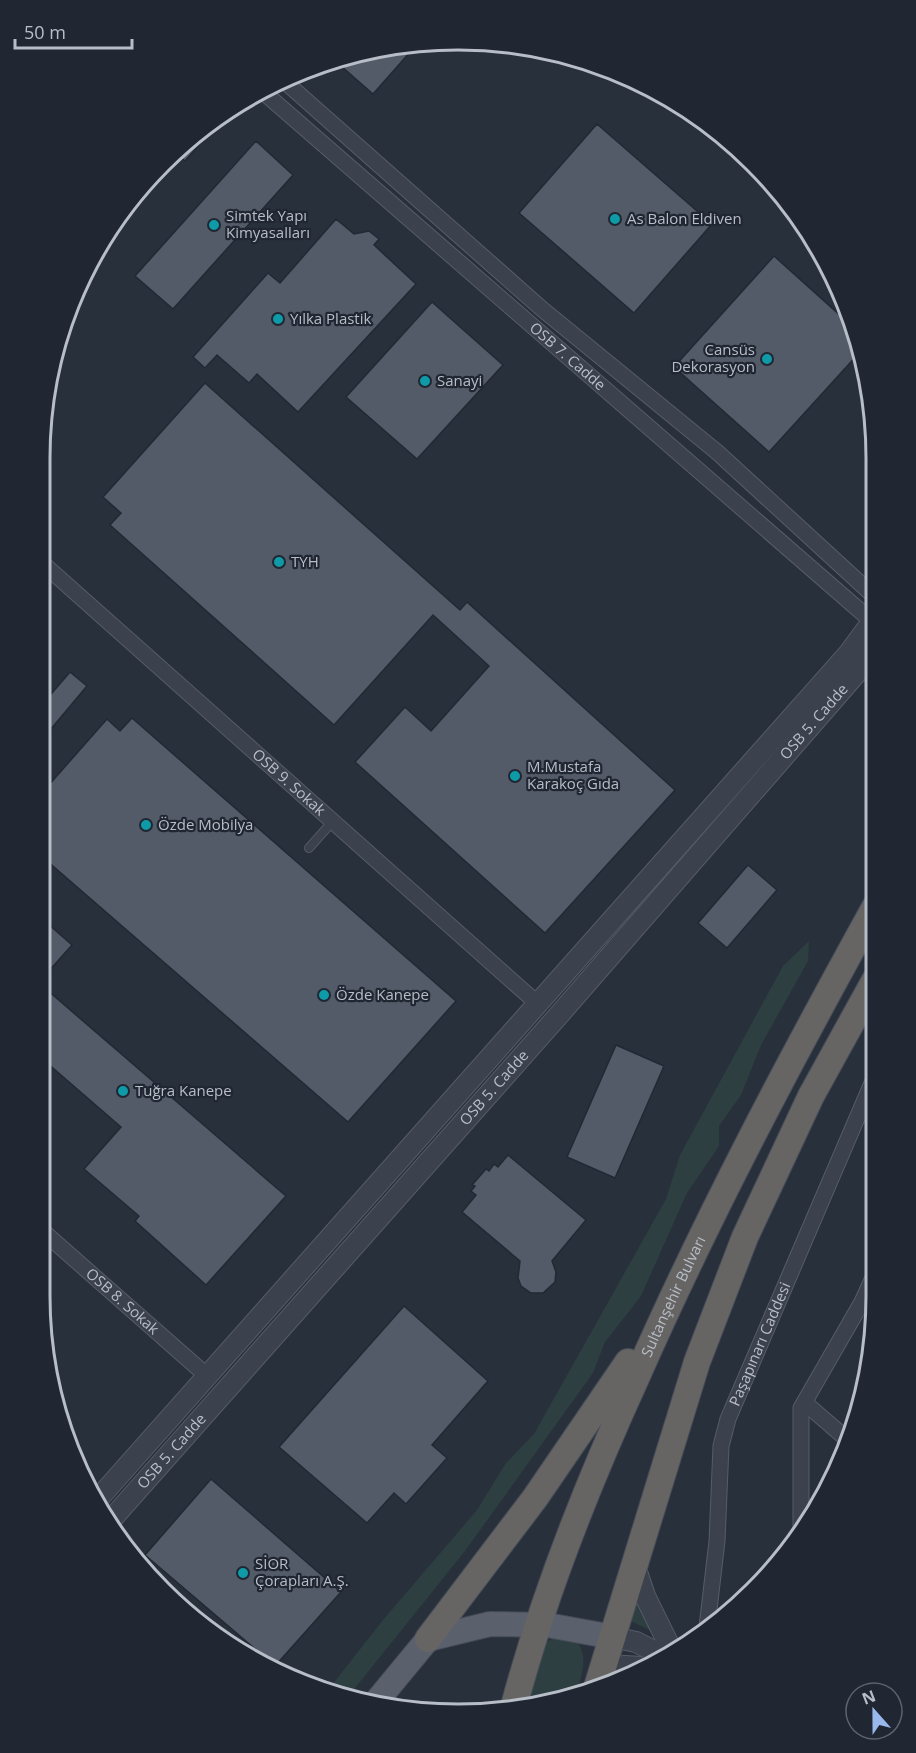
<svg xmlns="http://www.w3.org/2000/svg" width="916" height="1753" font-family="'Open Sans',sans-serif">
<rect width="100%" height="100%" fill="#28303c"/>
<path fill="#2d3f40" d="M809 941 808 961 761 1045 741 1095 719 1126V1146L687 1193 641 1296 605 1342 593 1373 465 1551 347 1698 328 1690 383 1620 477 1510 506 1463 534 1434 666 1199 680 1155 783 966Z
M636 1591 652 1631 628 1620Z
M557 1636 576 1640C589 1657 582 1673 577 1692L526 1704 545 1643Z"/>
<path fill="#525b67" stroke="#222934" stroke-width="1.5" d="M419 42 373 94 333 59 404 43Z
M216 119 219 122 185 161 174 151Z
M597 124 712 224 634 313 519 213Z
M256 141 293 175 173 309 135 276Z
M336 219 354 234 369 231 379 239 374 245 416 284 298 412 257 374 249 383 217 355 205 368 193 357 268 273 280 283Z
M774 256 853 327 860 352 769 452 674 367Z
M432 302 503 365 417 459 346 397Z
M205 383 460 610 467 602 675 790 545 933 355 762 405 707 431 731 489 666 433 615 334 725 110 525 121 513 103 497Z
M70 672 87 686 40 742V707Z
M132 718 456 1001 348 1122 39 854 40 795 107 719 120 731Z
M748 865 777 890 727 948 698 923Z
M39 916 72 945 39 982Z
M39 983 286 1196 206 1285 135 1221 139 1216 84 1169 121 1127 39 1056Z
M616 1045 664 1066 615 1178 567 1157Z
M508 1155 586 1220 552 1261 556 1272 555 1282 543 1293H531L521 1286 518 1278 520 1261 462 1212 476 1195 471 1191 475 1186 472 1185 486 1169 489 1171 494 1164 498 1167Z
M404 1306 488 1381 432 1445 447 1458 406 1504 394 1493 367 1523 279 1447Z
M211 1479 341 1592 275 1666 145 1555Z"/>
<g fill="none" stroke-linecap="round" stroke-linejoin="round">
<g stroke="#575d68" stroke-width="10">
<path id="service" d="M309 848 333 821"/>
</g>
<g stroke="#575d68" stroke-width="17">
<g id="minor">
<path d="M283 80 542 309 717 452 874 596"/>
<path id="s1" d="M261 90 874 623"/>
<path id="s2" d="M40 561 538 1004"/>
<path id="s3" d="M39 1228 206 1375"/>
<path d="M805 1403 849 1441"/>
<path d="M801 1534V1408L862 1302 876 1271"/>
<path id="s4" d="M707 1627 717 1541 721 1446 728 1419 875 1076"/>
</g>
</g>
<g stroke="#575d68" stroke-width="22">
<g id="tertiary">
<path d="M98 1499 849 653 874 619"/>
<path id="s5" d="M110 1521 558 1016 874 653"/>
<path d="M635 1566 645 1596 671 1649"/>
<path d="M613 1637 636 1642 662 1655"/>
<path d="M599 1678 624 1666 642 1667"/>
</g>
</g>
<g stroke="#454b56" stroke-width="26">
<path id="primary" d="M376 1702 428 1639 490 1624 547 1625 613 1637"/>
</g>
<g stroke="#464d58" stroke-width="28">
<g id="trunk">
<path d="M428 1639 535 1498 628 1362"/>
<path d="M597 1687 697 1362 745 1237 811 1096 875 980"/>
<path id="s6" d="M514 1706C544 1593 588 1483 637 1376 708 1215 790 1061 875 907"/>
</g>
</g>
<use href="#service" stroke="#3c424d" stroke-width="8"/>
<use href="#minor" stroke="#3c424d" stroke-width="15"/>
<use href="#tertiary" stroke="#3c424d" stroke-width="20"/>
<use href="#primary" stroke="#5a616d" stroke-width="24"/>
<use href="#trunk" stroke="#666564" stroke-width="26"/>
</g>
<g fill="#0f9aa8" stroke="#202732" stroke-width="2">
<circle cx="615" cy="219" r="6"/>
<circle cx="214" cy="225" r="6"/>
<circle cx="278" cy="319" r="6"/>
<circle cx="767" cy="359" r="6"/>
<circle cx="425" cy="381" r="6"/>
<circle cx="279" cy="562" r="6"/>
<circle cx="515" cy="776" r="6"/>
<circle cx="146" cy="825" r="6"/>
<circle cx="324" cy="995" r="6"/>
<circle cx="123" cy="1091" r="6"/>
<circle cx="243" cy="1573" r="6"/>
</g>
<g text-anchor="middle" stroke-width="4.5" stroke-linejoin="round" paint-order="stroke">
<g font-size="15" fill="#b8bec8" stroke="#202732" text-anchor="start">
<text x="226" y="221">Simtek Yapı<tspan x="226" dy="17">Kimyasalları</tspan></text>
<text x="627" y="224">As Balon Eldiven</text>
<text x="290" y="324">Yılka Plastik</text>
<text x="755" y="355" text-anchor="end">Cansüs<tspan x="755" dy="17">Dekorasyon</tspan></text>
<text x="437" y="386">Sanayi</text>
<text x="291" y="567">TYH</text>
<text x="527" y="772">M.Mustafa<tspan x="527" dy="17">Karakoç Gıda</tspan></text>
<text x="158" y="830">Özde Mobilya</text>
<text x="336" y="1000">Özde Kanepe</text>
<text x="135" y="1096">Tuğra Kanepe</text>
<text x="255" y="1569">SİOR<tspan x="255" dy="17">Çorapları A.Ş.</tspan></text>
</g>
<g font-size="15" fill="#b8bec8" stroke="#202732">
<text dy="5" stroke="none"><textPath href="#s1" startOffset="406">OSB 7. Cadde</textPath></text>
<text dy="5" stroke="none"><textPath href="#s5" startOffset="1065">OSB 5. Cadde</textPath></text>
<text dy="5" stroke="none"><textPath href="#s2" startOffset="333">OSB 9. Sokak</textPath></text>
<text dy="5" stroke="none"><textPath href="#s5" startOffset="579">OSB 5. Cadde</textPath></text>
<text dy="5" stroke="none"><textPath href="#s6" startOffset="440">Sultanşehir Bulvarı</textPath></text>
<text dy="5" stroke="none"><textPath href="#s3" startOffset="111">OSB 8. Sokak</textPath></text>
<text dy="5" stroke="none"><textPath href="#s4" startOffset="291">Paşapınarı Caddesi</textPath></text>
<text dy="5" stroke="none"><textPath href="#s5" startOffset="93">OSB 5. Cadde</textPath></text>
</g>
</g>
<path d="M0 0H916V1753H0ZM458 50H458A408 408 0 0 1 866 458V1296A408 408 0 0 1 458 1704H458A408 408 0 0 1 50 1296V458A408 408 0 0 1 458 50Z" fill="#202732" fill-rule="evenodd"/>
<path fill="none" stroke="#b8bec8" stroke-width="3" d="M458 50H458A408 408 0 0 1 866 458V1296A408 408 0 0 1 458 1704H458A408 408 0 0 1 50 1296V458A408 408 0 0 1 458 50Z"/>
<g transform="translate(874 1711) rotate(339)"><circle r="28" fill="#202732" stroke="#5d636e" stroke-width="1.5"/>
<path d="M0-4.5L10 22L0 15L-10 22Z" fill="#99b8ec"/>
<text y="-9" font-size="16" font-weight="bold" text-anchor="middle" fill="#b8bec8">N</text>
</g>
<path d="M15 39v9h117v-9" fill="none" stroke="#b8bec8" stroke-width="3"/>
<text x="24" y="39" font-size="18" fill="#b8bec8" stroke="#202732" stroke-width="4.5" paint-order="stroke">50 m</text>
</svg>
